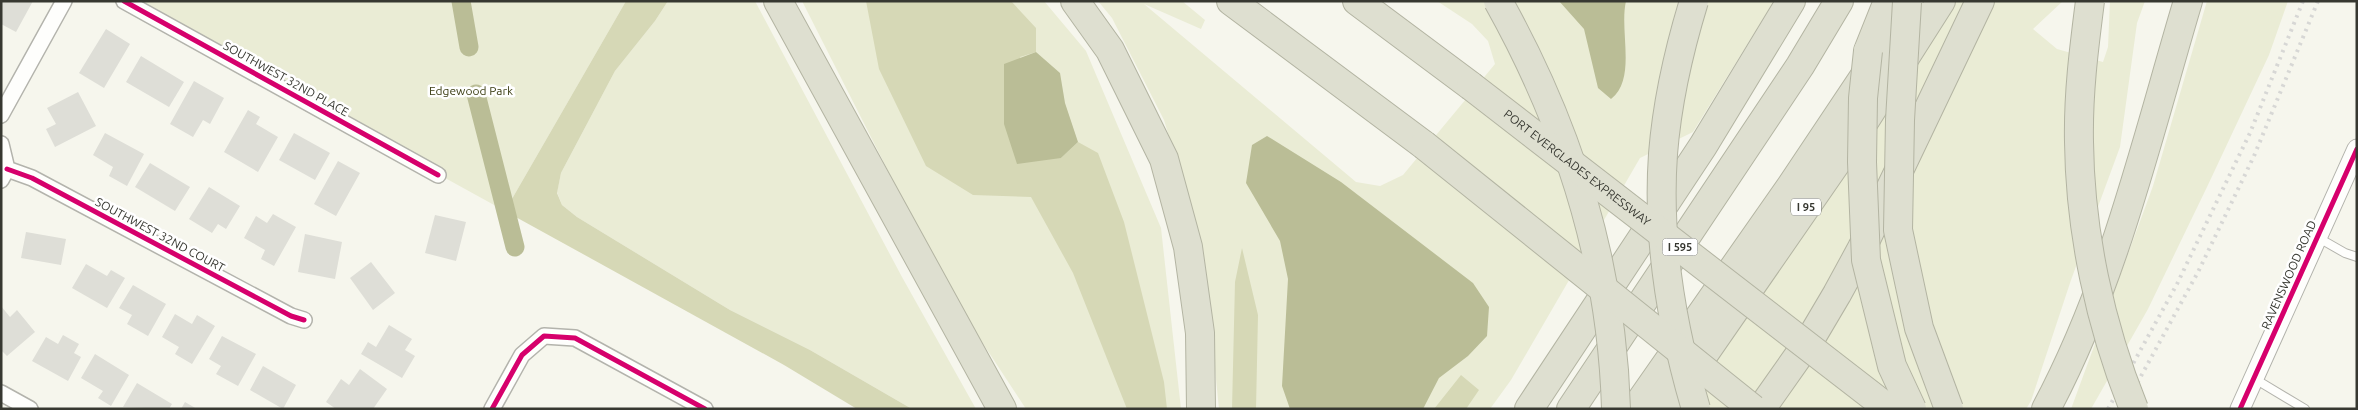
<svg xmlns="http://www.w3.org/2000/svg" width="2358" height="410" font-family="Ubuntu,sans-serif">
<rect width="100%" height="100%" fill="#f6f6ed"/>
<path fill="#eaecd5" d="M124 1H626L505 211Z
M668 1H755L902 277 976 409H912L810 350 730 310 577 217 562 205 557 192 561 173 615 71 655 21Z
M802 1H1044L1086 51 1161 228 1181 409H1026L951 295Z
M1098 1H1182L1205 20 1201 29 1144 4 1356 182 1380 186 1403 175 1495 64 1488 41 1472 24 1437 1H1774L1693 132 1640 158 1511 380 1490 409H1219L1203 249 1164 120 1112 18Z
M1956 1H2063L2033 29 2057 49 2103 62 2108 47 2110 1H2145L2137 23 2120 147 2071 280 2031 401 2026 409H1683L1912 72Z
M2207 1H2288L2269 55 2207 187 2148 309 2091 409H2071L2153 186Z"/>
<path fill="#d6d8b6" d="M626 1H668L655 21 615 71 561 173 557 193 562 205 577 217 730 310 810 350 912 409H857L784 365 505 211Z
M866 1H1011L1036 28V52L1020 57 1061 158 1078 142 1098 153 1124 222 1164 382 1167 409H1127L1073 273 1031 197 973 195 926 166 879 69Z
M1242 248 1258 315 1256 409H1232L1235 282Z
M1461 375 1479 390 1466 409H1434Z"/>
<path fill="#babd96" d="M1559 1H1626C1619 31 1637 79 1611 99L1598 88 1584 29Z
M1036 52 1060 73 1065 103 1078 142 1061 158 1017 164 1004 124V64Z
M1267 136 1341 182 1473 283 1489 307 1487 336 1468 356 1439 378 1423 409H1290L1282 386 1288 279 1280 241 1246 183 1252 145Z"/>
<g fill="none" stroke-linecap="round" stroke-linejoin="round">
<path stroke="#babd96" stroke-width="19" d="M461 1 469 47
M476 94 515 247"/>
</g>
<path fill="#deded7" d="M1 1H33L16 32 1 24Z
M106 29 130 44 104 88 79 73Z
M141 56 184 82 169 107 126 82Z
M194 81 224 98 210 124 203 120 193 137 170 124Z
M78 92 96 126 55 147 46 129 56 124 47 108Z
M248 110 260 117 256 124 278 137 258 172 224 152Z
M105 133 144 154 127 186 109 176 113 167 93 155Z
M294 133 330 153 315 180 279 160Z
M338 161 360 173 336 216 314 204Z
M150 163 190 187 175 211 135 187Z
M209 187 240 206 226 229 218 224 212 233 189 219Z
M273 214 296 227 274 266 261 259 265 250 244 238 256 216 267 223Z
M435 215 466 222 456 261 425 253Z
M26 232 66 239 61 265 21 258Z
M305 234 342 242 335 279 298 272Z
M371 262 395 293 373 310 350 278Z
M86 264 107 276 111 270 125 278 107 308 72 288Z
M133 285 166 304 148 336 127 324 132 315 119 308Z
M1 306 10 317 17 310 35 332 7 356 1 350Z
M175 314 192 324 197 315 215 326 192 364 175 354 179 347 162 337Z
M389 325 412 339 405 350 415 356 402 378 361 354 368 342 376 347Z
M63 335 79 344 74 353 81 357 68 381 32 361 46 337 58 344Z
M222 336 256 354 238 386 216 374 221 366 209 359Z
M95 354 129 375 111 406 98 398 103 391 81 378Z
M263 366 296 385 283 409 250 390Z
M360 369 387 389 373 409H336L326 402 341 379 349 385Z
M137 383 172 404 169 409 123 407Z
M185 402 197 409H181Z"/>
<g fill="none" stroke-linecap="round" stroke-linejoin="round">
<g stroke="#b3b3ac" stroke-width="10">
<path id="service" d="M2317 237 2345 253 2357 257
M2255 379 2305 409"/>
</g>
<g stroke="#b3b3ac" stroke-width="18">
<path id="minor" d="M124 1 438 175
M1 115 64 1
M1 144 7 169 1 180
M7 169 32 178 291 316 304 320
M1 393 30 409
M492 409 522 355 544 336 575 338 705 409"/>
</g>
<g stroke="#b3b3ac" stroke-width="21">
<path id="tertiary" d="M2240 409 2357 149"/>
</g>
<g stroke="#b3b4a2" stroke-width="30">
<path id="motorway" d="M778 1 1002 409
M1075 1 1110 50 1164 159 1188 247 1200 333 1201 409
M1231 1 1424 145
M1357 1 1471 86
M1868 51 1888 1
M1529 409 1703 146 1791 1
M1571 409 1800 66 1839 1
M1635 409 1791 186 1910 8
M1666 409 1857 133 1941 1
M1761 409 1811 338 1837 294 1862 248 1980 1
M2046 409C2114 282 2147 138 2188 1"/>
</g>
<use href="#service" stroke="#fefefc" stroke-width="8"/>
<use href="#minor" stroke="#fefefc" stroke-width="15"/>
<use href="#tertiary" stroke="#fefefc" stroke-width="19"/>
<use href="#motorway" stroke="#dedfd0" stroke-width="28"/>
<path stroke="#d7d7d5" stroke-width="4" stroke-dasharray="2.5 5" stroke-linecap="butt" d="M2108 409 2177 284 2250 133 2303 1
M2123 409 2198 272 2254 156 2318 1"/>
<g stroke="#b3b4a2" stroke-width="30" stroke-linecap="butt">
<g id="motorway-bridge">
<path d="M1498 1C1569 128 1612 263 1616 409"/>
<path d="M1694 1C1679 50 1667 103 1663 154 1657 238 1672 328 1696 409"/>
<path d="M2090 1C2084 48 2078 94 2079 142 2080 232 2100 325 2134 409"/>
<path d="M1907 2 1900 120 1898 230 1919 328 1949 409"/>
<path d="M1868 51 1863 98 1862 162 1866 260 1892 366 1912 409"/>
<path id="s1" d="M1471 86 1889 409"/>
<path d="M1424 145 1753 409"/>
</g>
</g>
<use href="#motorway-bridge" stroke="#dedfd0" stroke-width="28"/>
<g stroke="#fff" stroke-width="8">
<path id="cycleway" d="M124 1 438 175
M7 169 32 178 291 316 304 320
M492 409 522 355 544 336 575 338 705 409
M2240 409 2357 149"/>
</g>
<use href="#cycleway" stroke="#d6006c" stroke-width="5"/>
</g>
<g text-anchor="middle" stroke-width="5" stroke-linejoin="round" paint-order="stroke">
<g fill="#fff" stroke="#73746f" stroke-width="1">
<rect x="1791" y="198.5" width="30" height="17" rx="4"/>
<rect x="1662.5" y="238.5" width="35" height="17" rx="4"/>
</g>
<g font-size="11" font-weight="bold" fill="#373831">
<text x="1806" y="211">I 95</text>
<text x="1680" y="251">I 595</text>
</g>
<g font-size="12" fill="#373831" stroke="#fff">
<text transform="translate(286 79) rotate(29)" y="4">SOUTHWEST 32ND PLACE</text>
<text dy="4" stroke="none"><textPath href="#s1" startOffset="134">PORT EVERGLADES EXPRESSWAY</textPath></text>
<text transform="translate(160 235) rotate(28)" y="4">SOUTHWEST 32ND COURT</text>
<text transform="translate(2289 275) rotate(-66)" y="4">RAVENSWOOD ROAD</text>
</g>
<g font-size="12" fill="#3b3d13" stroke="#fff">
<text x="471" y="95">Edgewood Park</text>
</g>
</g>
<rect width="2358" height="410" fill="none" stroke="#373831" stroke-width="5"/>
</svg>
